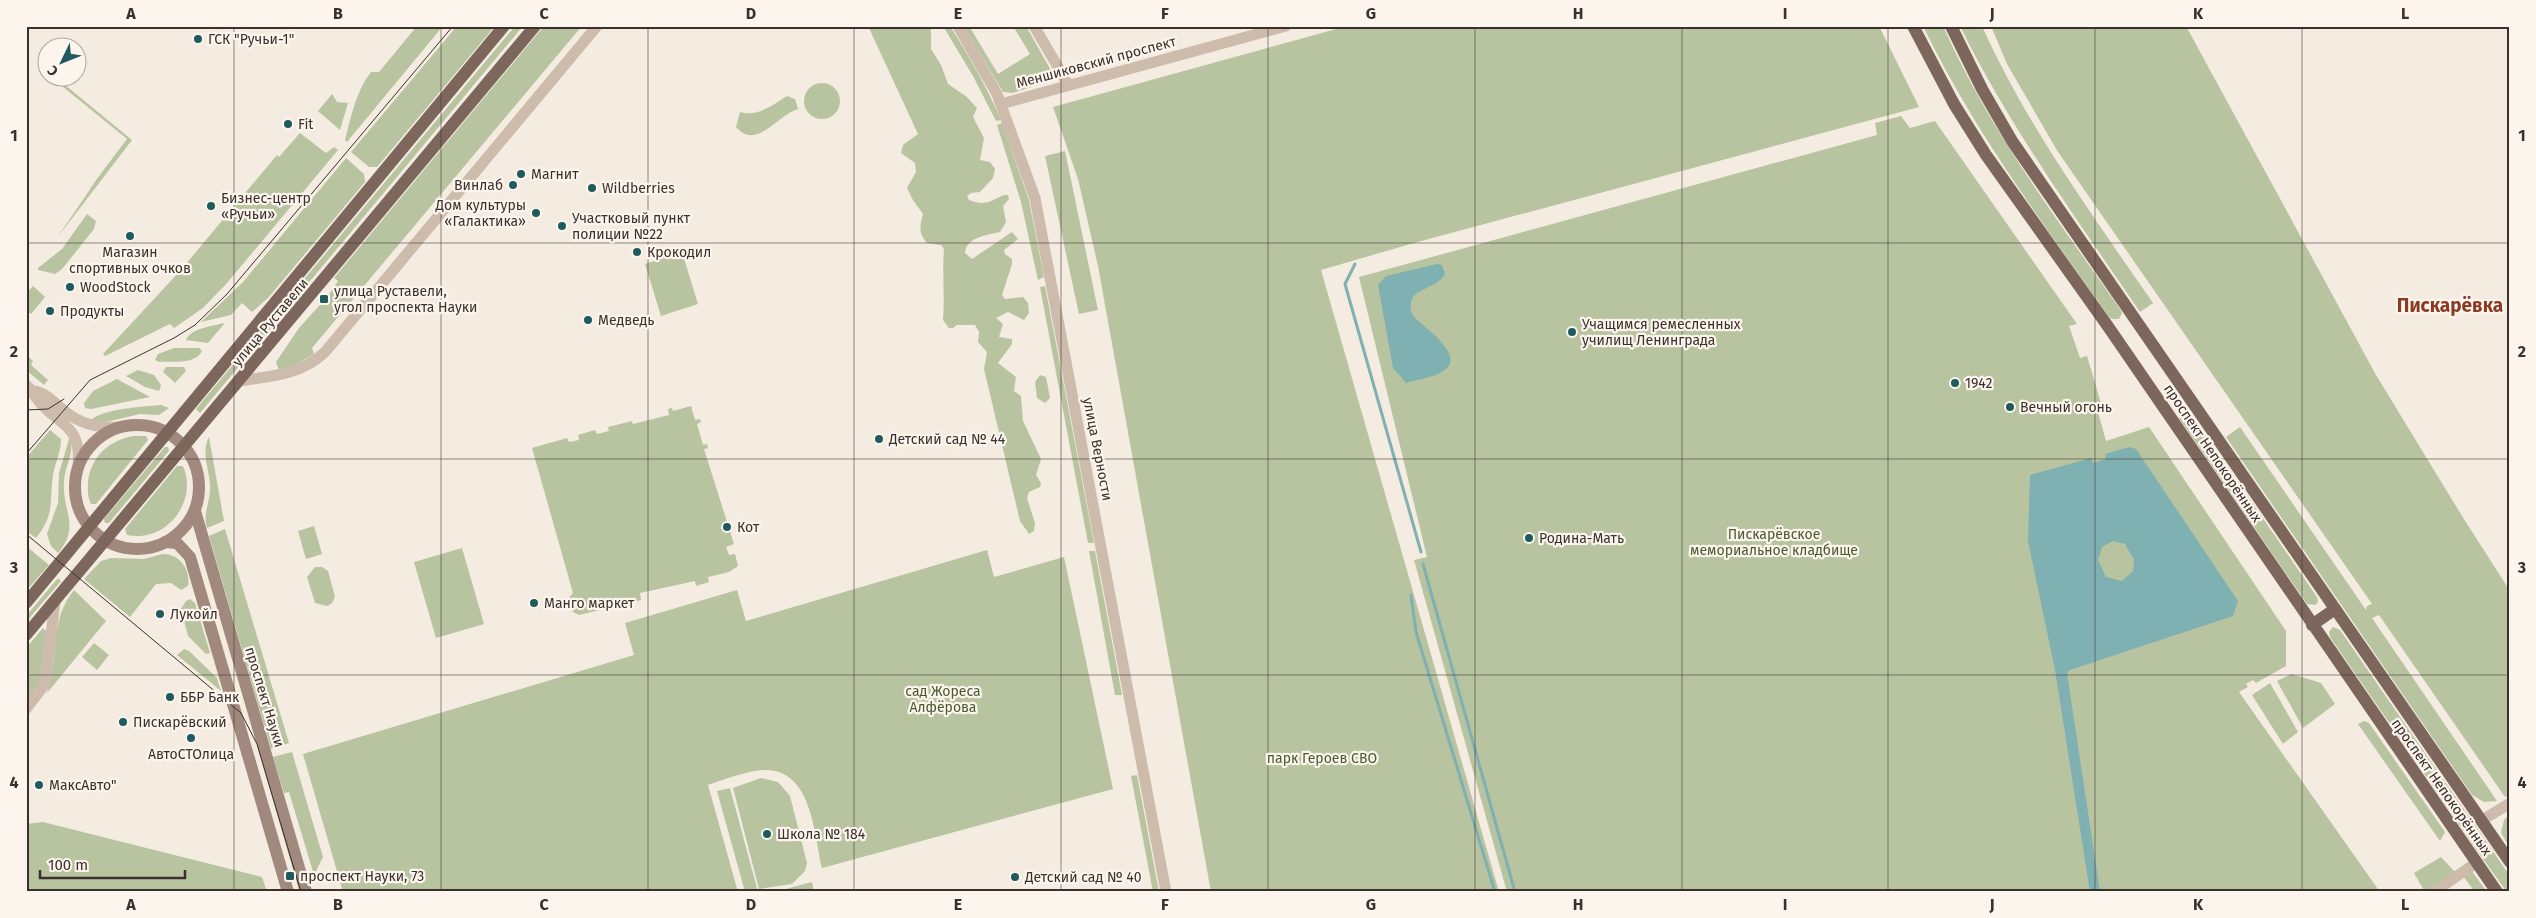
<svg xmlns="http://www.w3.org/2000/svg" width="2536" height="918" font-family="'Fira Sans',sans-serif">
<rect width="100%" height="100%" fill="#f4ebe1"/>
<path fill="#b8c4a0" d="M417 26H443L347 142 345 140C351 117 356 91 371 72H379Z
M457 26H495L377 167H369L351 152Z
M515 26H523L200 413 196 409Z
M544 26H582L312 348 314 354 288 369 279 370 276 362 299 328 328 296 338 281 334 278Z
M868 26 931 27V49L941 65 948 84 967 97 977 108 973 117 984 138 980 160 990 162 995 169 993 178 980 192 971 193 967 196 969 200C991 209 996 194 1008 195L1009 199 1003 206 1006 222 1000 232C988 235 966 237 965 253L972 259 1012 232 1018 239 1004 250 1005 254 1012 259V264L1002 295 1005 299 1023 297 1028 303 1029 313 1024 320 1008 312 996 318 1003 324 999 337 1012 339V344L998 363 1016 377 1014 391 1021 396 1023 421 1041 459 1036 475 1041 483 1040 487 1029 492 1027 498 1035 523 1034 531 1029 534 1020 521 984 369 987 352 978 342 979 332 975 325H957L953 328H949L943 320C945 296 942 273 944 249L941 245 927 243C918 233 920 226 923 214L913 200 907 188 916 172 915 163 901 153 903 145 918 134Z
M943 26H950C969 56 987 87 1001 120L996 121 973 76Z
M964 26H969L998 74 1030 54 1013 26H1026L1053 74 1052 80 1013 93 1003 92Z
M1347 26H1879L1919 107 1414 243 1321 270 1499 892H1211L1098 266 1078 179 1053 107Z
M1923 26H1943C1988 128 2056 218 2120 309L2122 313 2119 319H2112L2109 317C2043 223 1973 130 1923 26Z
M1960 26H1982C2027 126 2091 213 2153 303L2140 312C2077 219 2010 128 1960 26Z
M1991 26H2186L2376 375 2462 516 2510 591V794L2505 797 2379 615 2372 618 2497 801 2484 802 2472 795 2226 437 2240 427 2366 610 2367 606 2372 604 2058 152 2007 64Z
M59 80 132 140 57 238 99 176 127 139 57 82Z
M804 101a18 18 0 1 1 36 0a18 18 0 1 1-36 0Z
M332 94 337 102 348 103 340 130 318 111Z
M787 96 795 99 798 109C777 115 757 151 736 127L740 112C759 117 772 105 787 96Z
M1901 116 1910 128 1935 121 2077 324 2069 326 2080 358 2087 356 2103 410 2098 412 2106 441 2149 427 2286 631V666L2256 683 2253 680 2246 684 2248 687 2239 692 2380 892H1507L1414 560 1427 557 1359 277 1877 135 1875 123Z
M1002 123 1029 200 1044 277 1038 280 1021 202 997 125Z
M300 133 326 153 334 147 338 150 227 283 203 308 174 328 170 324 105 356 103 354 180 271 277 155 279 157Z
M1065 151 1098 310 1079 314 1045 156Z
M346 158 364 174 365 182 268 298 252 312 242 303 231 315 201 322 243 282Z
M87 214 96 221 94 229 62 269 55 274 38 270V268L62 249Z
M682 252 698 304 661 316 645 264Z
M33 286 45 297 31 314 26 311V294Z
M1045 286 1094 543H1088L1040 287Z
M225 323 208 343 186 340C191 328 213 326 225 323Z
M174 348H199L202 351C195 365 173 361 159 362L155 360 158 354Z
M26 355 33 361 31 365 48 380 44 385 26 370Z
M166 367H184L186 371 175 383 163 372Z
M138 370 154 375 161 385 159 391 145 387 126 376Z
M1040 375 1046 377 1050 398 1045 403 1037 398 1035 382Z
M117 379 150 397 91 409 85 408 84 403 93 391Z
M161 405 169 408 159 415 140 414 106 422 89 421C105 408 141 407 161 405Z
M691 406 695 420 700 419 701 422 697 424 703 445 707 444 708 448 704 449 734 544 726 547 729 555 735 554 738 566 729 572 708 577 709 582 696 586 695 581 640 593 641 600 579 615 573 612 569 598 573 593 532 448 567 438 569 442 579 440 578 435 595 430 597 434 609 431 608 427 632 421 633 424 669 415 668 409 672 408 673 411Z
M2189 411 2317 597 2318 601 2316 605 2307 604 2179 418Z
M50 430 61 439C61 450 57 459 54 470 48 498 57 512 36 538L26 531V458Z
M70 436C75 455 65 463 64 482 62 511 81 526 58 553L51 546 47 534 58 503 59 473Z
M133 436H146L148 440 96 504H91C87 497 88 488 88 481 92 455 109 441 133 436Z
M209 437 224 521 207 528C203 514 209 505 210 490 211 472 200 453 209 437Z
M165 447H168L169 451 109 523H105L104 519Z
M177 466H182L184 468C197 504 165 543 127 535L125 529Z
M314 526 322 554 306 559 298 531Z
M225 529 289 743 271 749 209 536Z
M26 546 49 565 26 591Z
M462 548 484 624 436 638 414 562Z
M987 550 994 577 1064 557 1113 789 822 868C814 833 812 770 765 770 750 770 722 780 708 785L738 892H343L303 754 634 655 625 623 737 590 746 621Z
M1089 551H1095L1122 695H1115Z
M162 554C179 553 191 569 188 586L181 590 171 583 156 584 130 617 84 579 101 561 111 558 144 559Z
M315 567H322L328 571 335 597 332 603 327 606 315 603 307 577Z
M58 578 61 581 26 622V616Z
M74 590 106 621 47 693C59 658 49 620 74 590Z
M190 599 195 603 210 653 206 654 188 636 181 609 186 601Z
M2333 627 2340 630 2510 876V892H2507L2483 859 2330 637 2329 632Z
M43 628 46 631 40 684 26 702V648Z
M94 643 109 655 97 670 82 657Z
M184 649 189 651 217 678 221 691 177 655Z
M2292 674 2321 683 2335 704 2303 728 2277 681Z
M2270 683 2298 732 2283 744 2252 695Z
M2364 721 2369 723 2445 832 2440 841 2358 724Z
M292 752 323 857 314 875 289 792 284 793 273 757Z
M1137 775 1159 892H1153L1131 776Z
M761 778 778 782 790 796 807 863 805 871 792 884 759 889 733 788Z
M730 788 758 892H745L717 791Z
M2508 816 2510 819V848L2501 833 2504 820Z
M43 822 262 877 267 892H26V824Z
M2441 857 2455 872 2454 874 2425 892 2414 873Z
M2471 870 2487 892H2475L2463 876Z
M812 882 814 892H778V891Z"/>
<path fill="#7fb0b2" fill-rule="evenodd" d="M1437 264 1442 265 1445 274C1436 289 1414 288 1411 302 1410 307 1411 313 1414 317 1423 326 1464 354 1446 369 1435 378 1418 379 1406 383L1393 368 1378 285 1386 276Z
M2129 447 2136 449 2238 601 2233 616 2070 670 2067 673 2100 892H2090L2055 670 2028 541 2030 475 2091 458 2093 463 2106 459 2105 454ZM2113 541 2125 544 2134 560 2133 571 2122 581 2106 577 2098 560 2102 547Z"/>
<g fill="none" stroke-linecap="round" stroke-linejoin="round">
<path stroke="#7fb0b2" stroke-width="3" d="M1355 264 1345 284 1421 552
M1423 564 1515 892
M1411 595 1416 632 1495 892"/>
<path stroke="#cdbbac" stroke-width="11" d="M958 26 997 94 1035 198 1166 892
M1034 26 1068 84
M1001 104 1286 26
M240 381C271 376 301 375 325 352L597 26
M26 385C32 390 33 395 38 400 59 427 82 423 78 467
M34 391C47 393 56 405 67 413 82 425 101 428 120 427
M26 709 45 684 55 601
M2481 821 2510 803
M2434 892 2476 863"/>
<path stroke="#a18a7d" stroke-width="12" d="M75 487a62 62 0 1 1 124 0a62 62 0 1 1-124 0Z
M195 511 306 892
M165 542 177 543 190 557 288 892"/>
<path stroke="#7d675c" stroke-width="12" d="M1913 26 1954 104 1986 155 2107 325 2497 892
M1951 26 1982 89 2012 141 2510 862
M26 603 504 26
M2312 625 2335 609
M26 635 535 26"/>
<path stroke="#3b302b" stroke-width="1" d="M26 410 48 409 64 399
M26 426V444
M26 454 90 380 174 338 195 325 227 294 453 26
M26 534 241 713 257 744 301 892"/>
</g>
<path fill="none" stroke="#3b302b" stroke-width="1" stroke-opacity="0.55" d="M234 26V892M441 26V892M648 26V892M854 26V892M1061 26V892M1268 26V892M1475 26V892M1682 26V892M1888 26V892M2095 26V892M2302 26V892M26 243H2510M26 459H2510M26 675H2510"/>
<g fill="#1f5a5e" stroke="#fbf5ee" stroke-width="2">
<circle cx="198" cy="39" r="5"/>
<circle cx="288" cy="124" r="5"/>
<circle cx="521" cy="174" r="5"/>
<circle cx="513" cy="185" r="5"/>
<circle cx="592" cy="188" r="5"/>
<circle cx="211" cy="206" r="5"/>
<circle cx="536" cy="213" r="5"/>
<circle cx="562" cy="226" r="5"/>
<circle cx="130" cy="236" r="5"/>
<circle cx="637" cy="252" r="5"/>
<circle cx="70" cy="287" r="5"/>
<rect x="319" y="294" width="10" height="10" rx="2.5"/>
<circle cx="50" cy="311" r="5"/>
<circle cx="588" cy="320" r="5"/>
<circle cx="1572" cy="332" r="5"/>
<circle cx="1955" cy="383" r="5"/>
<circle cx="2010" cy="407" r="5"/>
<circle cx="879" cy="439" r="5"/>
<circle cx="727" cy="527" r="5"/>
<circle cx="1529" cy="538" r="5"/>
<circle cx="534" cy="603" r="5"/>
<circle cx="160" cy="614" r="5"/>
<circle cx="170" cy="697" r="5"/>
<circle cx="123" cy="722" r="5"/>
<circle cx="191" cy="738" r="5"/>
<circle cx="39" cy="785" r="5"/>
<circle cx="767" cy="834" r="5"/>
<rect x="285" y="871" width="10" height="10" rx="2.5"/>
<circle cx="1015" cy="877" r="5"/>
</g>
<g text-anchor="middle" stroke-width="4.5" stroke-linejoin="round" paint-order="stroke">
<g font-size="14" fill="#3b302b" stroke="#fbf5ee" text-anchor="start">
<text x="208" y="44">ГСК "Ручьи-1"</text>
<text x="298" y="129">Fit</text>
<text x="531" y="179">Магнит</text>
<text x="503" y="190" text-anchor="end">Винлаб</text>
<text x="602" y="193">Wildberries</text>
<text x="221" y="203">Бизнес-центр<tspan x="221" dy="16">«Ручьи»</tspan></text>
<text x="526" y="210" text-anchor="end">Дом культуры<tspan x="526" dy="16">«Галактика»</tspan></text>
<text x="572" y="223">Участковый пункт<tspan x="572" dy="16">полиции №22</tspan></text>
<text x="130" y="257" text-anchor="middle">Магазин<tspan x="130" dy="16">спортивных очков</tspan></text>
<text x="647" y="257">Крокодил</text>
<text x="80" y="292">WoodStock</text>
<text x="334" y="296">улица Руставели,<tspan x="334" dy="16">угол проспекта Науки</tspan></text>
<text x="60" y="316">Продукты</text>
<text x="598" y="325">Медведь</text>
<text x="1582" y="329">Учащимся ремесленных<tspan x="1582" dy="16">училищ Ленинграда</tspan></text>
<text x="1965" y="388">1942</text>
<text x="2020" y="412">Вечный огонь</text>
<text x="889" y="444">Детский сад № 44</text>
<text x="737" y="532">Кот</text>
<text x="1539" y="543">Родина-Мать</text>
<text x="544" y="608">Манго маркет</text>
<text x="170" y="619">Лукойл</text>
<text x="180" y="702">ББР Банк</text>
<text x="133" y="727">Пискарёвский</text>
<text x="191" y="759" text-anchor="middle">АвтоСТОлица</text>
<text x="49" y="790">МаксАвто"</text>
<text x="777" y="839">Школа № 184</text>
<text x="300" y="881">проспект Науки, 73</text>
<text x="1025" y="882">Детский сад № 40</text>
</g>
<g font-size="14" fill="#3b302b" stroke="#fbf5ee">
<text transform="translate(1096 62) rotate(-15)" y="5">Меншиковский проспект</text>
<text transform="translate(270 322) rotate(-50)" y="5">улица Руставели</text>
<text transform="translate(1098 449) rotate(79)" y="5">улица Верности</text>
<text transform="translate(2213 453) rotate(56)" y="5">проспект Непокорённых</text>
<text transform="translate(265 697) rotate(73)" y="5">проспект Науки</text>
<text transform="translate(2442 787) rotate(55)" y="5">проспект Непокорённых</text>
</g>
<g font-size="14" fill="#4a5a2e" stroke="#fbf5ee">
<text x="1774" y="539">Пискарёвское<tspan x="1774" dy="16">мемориальное кладбище</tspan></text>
<text x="943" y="696">сад Жореса<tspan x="943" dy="16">Алфёрова</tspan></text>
<text x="1322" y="763">парк Героев СВО</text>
</g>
<g font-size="19" font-weight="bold" fill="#8c3b22" stroke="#fbf5ee">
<text x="2450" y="312">Пискарёвка</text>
</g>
</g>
<rect width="2536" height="918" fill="none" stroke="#fbf5ee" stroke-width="55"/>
<g transform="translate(62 62) rotate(227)"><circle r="24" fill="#fbf5ee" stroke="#aea6a0"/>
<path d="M0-4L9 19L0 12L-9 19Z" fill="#1f5a5e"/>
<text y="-8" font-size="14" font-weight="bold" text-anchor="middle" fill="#3b302b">С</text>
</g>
<path d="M40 870v8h145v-8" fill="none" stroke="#3b302b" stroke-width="2.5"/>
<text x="48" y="870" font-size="15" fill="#3b302b" stroke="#fbf5ee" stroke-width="4" paint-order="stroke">100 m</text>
<rect x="28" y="28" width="2480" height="862" fill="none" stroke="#3b302b" stroke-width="2"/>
<g font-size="16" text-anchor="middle" font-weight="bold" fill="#3b302b">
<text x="131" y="19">A</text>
<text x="338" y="19">B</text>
<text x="544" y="19">C</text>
<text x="751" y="19">D</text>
<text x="958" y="19">E</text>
<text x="1165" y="19">F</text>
<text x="1371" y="19">G</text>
<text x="1578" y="19">H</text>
<text x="1785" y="19">I</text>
<text x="1992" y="19">J</text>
<text x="2198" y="19">K</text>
<text x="2405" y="19">L</text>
<text x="14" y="141">1</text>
<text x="2522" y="141">1</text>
<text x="14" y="357">2</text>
<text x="2522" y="357">2</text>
<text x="14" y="573">3</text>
<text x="2522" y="573">3</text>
<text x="14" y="788">4</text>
<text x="2522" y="788">4</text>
<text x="131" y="910">A</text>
<text x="338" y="910">B</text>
<text x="544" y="910">C</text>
<text x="751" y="910">D</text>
<text x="958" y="910">E</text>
<text x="1165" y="910">F</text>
<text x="1371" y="910">G</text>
<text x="1578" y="910">H</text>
<text x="1785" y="910">I</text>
<text x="1992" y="910">J</text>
<text x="2198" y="910">K</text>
<text x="2405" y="910">L</text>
</g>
</svg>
